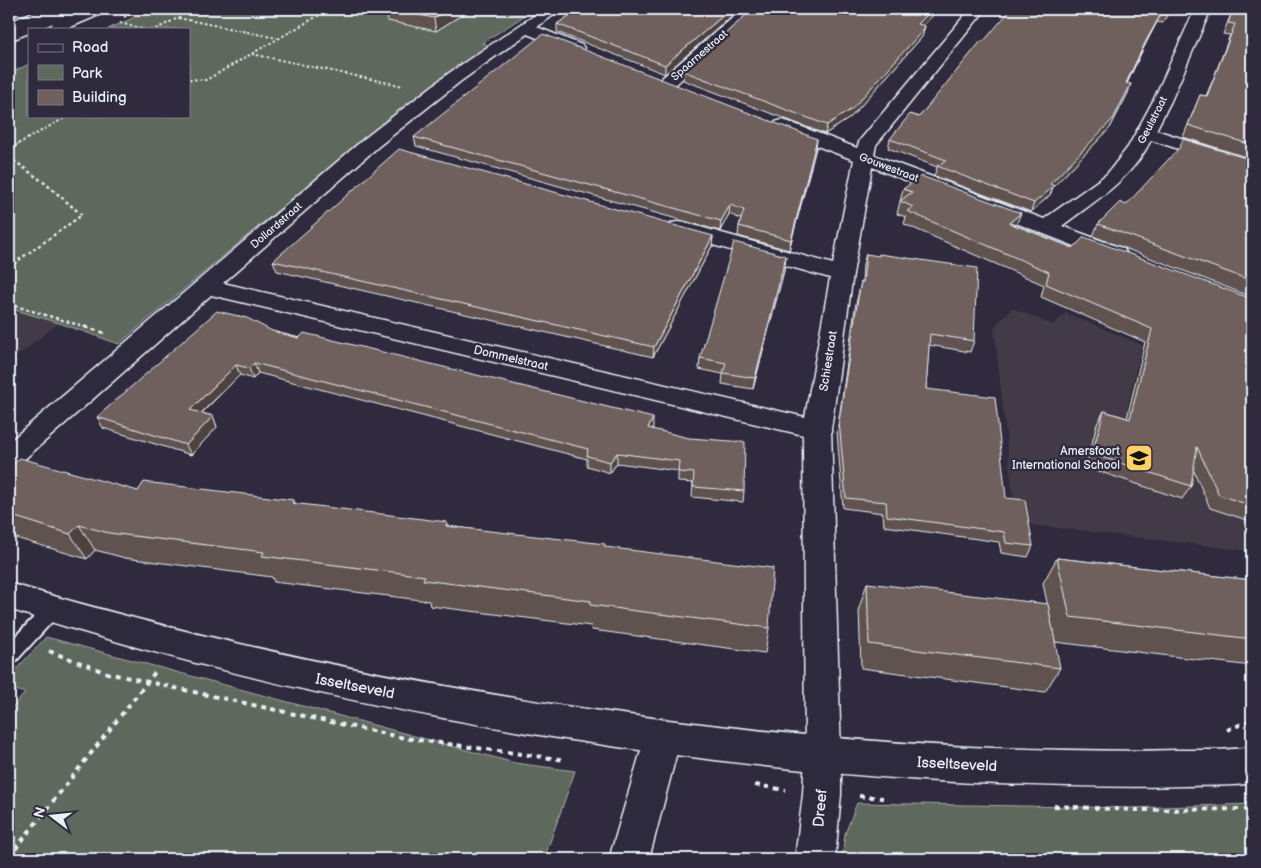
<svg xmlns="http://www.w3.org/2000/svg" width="1261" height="868" font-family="'Balsamiq Sans',sans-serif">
<rect width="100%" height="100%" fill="#2f2a3d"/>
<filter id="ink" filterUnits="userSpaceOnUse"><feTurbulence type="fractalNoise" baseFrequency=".02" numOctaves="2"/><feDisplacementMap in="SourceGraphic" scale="10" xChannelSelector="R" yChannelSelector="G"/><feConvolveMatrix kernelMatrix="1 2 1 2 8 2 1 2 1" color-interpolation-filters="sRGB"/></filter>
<g filter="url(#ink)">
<path fill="#423a47" d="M9 308 59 323 9 362Z
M1012 308 1053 325 1066 313 1142 345 1127 408 1252 447V551L1016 523 994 327Z"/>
<path fill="#5f685c" stroke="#a4acaa" d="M153 9H535L482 43 489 45C361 139 240 241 119 344L59 323 9 308V74L29 64V116H189V29H108Z
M46 637 515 763 575 771 544 859H9V711L25 693 9 688V677Z
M857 803 1130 808 1252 804V859H842L845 834Z"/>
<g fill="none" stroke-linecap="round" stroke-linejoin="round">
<g stroke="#e8f1f8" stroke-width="4">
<path id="service" d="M52 603 58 605 61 610 58 615 16 661 9 663V643L46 605Z"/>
</g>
<g stroke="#e8f1f8" stroke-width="3">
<path id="minor" d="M41 9H62L59 12 9 32V22Z
M544 9H562L537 27 582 45 584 48 582 51H570L527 34 461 81 379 146 223 283 805 417 830 278 670 233 667 228 670 223 678 222 686 223 833 264 854 160 775 130 773 126 775 122 782 120 789 122 857 148 860 140 970 9H986L876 145 874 155 1044 219 1107 174 1128 147 1153 101 1195 9H1211L1171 101 1156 130 1252 161V173L1151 140C1131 180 1096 200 1062 226L1124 249 1127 254 1124 259 1116 261 1108 259 872 167 853 274 831 429 841 756V794L835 859H795L803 794 805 756 803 435 211 295 19 464 9 467V442L365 138 449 73Z
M743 9H760L674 86 668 87 662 86 659 82 662 78Z
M663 720 676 725 681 737 649 859H609L645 737 650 725Z"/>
</g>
<g stroke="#e8f1f8" stroke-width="3">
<path id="tertiary" d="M9 583C189 637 372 676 558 705 702 726 847 742 993 748 1054 750 1115 752 1176 750 1202 750 1227 751 1252 747V783C1229 787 1206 785 1183 786 1121 788 1060 786 999 784 851 778 704 761 558 738 371 708 189 667 9 609Z"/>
</g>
<g stroke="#e8f1f8" stroke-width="3">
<path id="primary" d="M62 9H82L79 12 71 16 88 9H109L106 12 66 29H53L51 26 53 23 40 29H29V33L9 41V30Z"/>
</g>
<path stroke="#e8f1f8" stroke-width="2" stroke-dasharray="2.5 2.5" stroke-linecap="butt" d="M124 17 144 9
M120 23 142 29
M156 29 178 18 277 38
M252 54 403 86
M189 79 206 80 330 9
M18 144 68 116"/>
<path stroke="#e8f1f8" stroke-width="2.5" stroke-dasharray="3 3" stroke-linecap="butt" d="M9 149 20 143
M9 157 46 184 82 215 9 267
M9 304 89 328"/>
<path stroke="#e8f1f8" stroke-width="3" stroke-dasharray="4 4" stroke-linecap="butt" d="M85 327 108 334"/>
<path stroke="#e8f1f8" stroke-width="4" stroke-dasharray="5 5" stroke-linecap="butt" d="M49 651 107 673 404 738 565 760
M1227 730 1252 720
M755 785 786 790
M859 796 883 798
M1054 806 1136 810 1252 809
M9 857 156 671"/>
<use href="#service" fill="#2f2a3d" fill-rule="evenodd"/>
<use href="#minor" fill="#2f2a3d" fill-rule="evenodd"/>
<use href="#tertiary" fill="#2f2a3d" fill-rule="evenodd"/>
<use href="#primary" fill="#2f2a3d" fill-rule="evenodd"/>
</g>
<path fill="#605350" stroke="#e8f1f8" d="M386 9H471L436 31 388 21Z
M579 9H740L665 74 557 32V24Z
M753 9H939L923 25 925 26 922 37 850 118 825 134 683 80V71Z
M1170 9 1163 23 1157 22 1143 49 1127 83 1128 93 1110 128 1053 187 1050 195 1031 212 934 176 937 167 888 148 890 139 919 117 984 41Z
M1233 9H1252V159L1183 137 1200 95 1206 96 1214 77 1230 35 1223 34Z
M414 137 817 139 816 148 789 250 738 236 739 226 741 219 729 214 720 231 416 146Z
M1252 160V297L1093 236 1098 224 1126 205Z
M903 189 1016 226 1073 248 1252 299V514L1247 520 1210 508 1193 469 1191 486 1182 499 1086 467 1097 424 1104 411 1127 418 1145 342 1041 297 1044 285 904 224 906 217 897 214Z
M713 236 712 246 653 357 277 271 273 261Z
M866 254 974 341 970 352 929 345 926 389 1006 498 1033 546 1028 557 1001 553 999 542 884 526 883 513 843 508 837 432 855 308 861 282H862L863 264Z
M785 267 753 389 722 384 723 374 699 369 700 358Z
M272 331 652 429 744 491 743 502 692 497 693 483 678 482V471L617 463 610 473 587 466V459L258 373 253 379 240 375 202 413 213 416 217 427 191 455 103 428 97 417Z
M9 468 138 491 294 500 295 504 448 526 605 547 769 628 765 653 592 630 591 626 430 606 429 601 274 582 272 577 125 558 95 550 87 559 9 536Z
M1057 558 1252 580V666L1055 642 1043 583Z
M867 583 1060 668 1045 692 861 668 859 608Z"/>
<path fill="#4e4341" stroke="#e8f1f8" d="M449 9H471L436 31 434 18Z
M731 9H740L665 74V65Z
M933 9H939L916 33 918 24Z
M1161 14 1157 22 1143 49 1123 92 1146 41Z
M925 26 922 37 850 118 825 134 827 125Z
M1131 84 1128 93 1110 128 1053 187 1050 195 1031 212 1034 203Z
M817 139 816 148 789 250 791 240Z
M730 205 729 214 720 231 721 221Z
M1021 213 1016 225 1009 223Z
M713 236 712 246 653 357 654 347Z
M786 256 785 267 753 389 755 378Z
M254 363 258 373 253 379 249 368Z
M236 365 240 375 194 420 190 410Z
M213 416 217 427 191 455 186 445Z
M653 418V428L648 438V428Z
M617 453V463L610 473V462Z
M79 525 95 550 87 559 70 534Z"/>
<path fill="#70605d" stroke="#e8f1f8" d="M389 9H449L434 18Z
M579 9H731L665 65 557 24Z
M753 9H933L918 24 925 26 924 29 852 109 827 125 683 71Z
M1011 9H1169L1166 15 1161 14 1146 41 1126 83 1131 84 1113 119 1050 184 1054 186 1034 203 937 166 946 160 890 139 910 114 919 117 981 41H984Z
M1233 9H1252V145L1188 125 1200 95 1207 96 1219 65 1235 24 1228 23Z
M543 34 817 139 791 240 739 226 744 210 730 205 721 221 414 137Z
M1183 139 1252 160V281L1098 224 1120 202 1126 205 1179 148Z
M399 149 713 236 654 347 273 261Z
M921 176 1021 213 1009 223 1073 248 1084 237 1252 299V506L1219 495 1197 447 1191 486 1092 454 1104 411 1130 419 1152 329 1046 284 1049 272 907 211 913 207 900 201 912 192 903 189Z
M734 242 786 256 755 378 723 373 726 363 700 358Z
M866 254 879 256V254L977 268 974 341 930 334 926 389 995 397 1006 498 1025 500 1033 546 1006 543 1004 532 887 516 886 502 846 498 839 421 858 298 861 282H863Z
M217 311 247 318 272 331 299 338 304 333 653 418 648 428 689 438 745 442 744 491 693 487 694 473 678 472 679 461 617 453 610 462 587 456 588 449 254 363 249 368 236 365 190 410 213 416 186 445 97 417Z
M20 458 138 491 144 482 294 500 292 503 447 522 446 526 605 544V547L773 568 769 628 590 605 591 601 423 580 425 576 262 556 264 552 109 533 79 525 70 534 9 515V468Z
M1057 558 1252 580V639L1070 617Z
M867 583 1048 604 1060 668 869 644Z"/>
</g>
<defs>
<g id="school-square" transform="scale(1.4375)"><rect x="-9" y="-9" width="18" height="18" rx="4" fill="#ffd166" stroke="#2f2a3d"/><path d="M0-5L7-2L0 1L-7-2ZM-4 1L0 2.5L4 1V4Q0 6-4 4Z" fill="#111"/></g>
</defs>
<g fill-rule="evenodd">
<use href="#school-square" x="1139" y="458"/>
</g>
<g text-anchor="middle" stroke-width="4.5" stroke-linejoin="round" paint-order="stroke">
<g font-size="11" fill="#e8f1f8" stroke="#2f2a3d">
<text transform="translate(699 55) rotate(-41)" y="4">Spaarnestraat</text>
<text transform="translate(1152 120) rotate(-63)" y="4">Geulstraat</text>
<text transform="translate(889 167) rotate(21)" y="4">Gouwestraat</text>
<text transform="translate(276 225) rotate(-41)" y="4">Dollardstraat</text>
</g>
<g font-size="12" fill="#e8f1f8" stroke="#2f2a3d">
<text transform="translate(511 358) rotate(13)" y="4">Dommelstraat</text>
<text transform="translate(828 361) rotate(-81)" y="4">Schiestraat</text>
</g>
<g font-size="12" fill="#e8f1f8" stroke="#2f2a3d" text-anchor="end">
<text x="1120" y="455">Amersfoort<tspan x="1120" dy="14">International School</tspan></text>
</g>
<g font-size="15" fill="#e8f1f8" stroke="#2f2a3d">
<text transform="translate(355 686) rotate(11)" y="5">Isseltseveld</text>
<text transform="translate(957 764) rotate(3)" y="5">Isseltseveld</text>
<text transform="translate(820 808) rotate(-85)" y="5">Dreef</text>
</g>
</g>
<rect width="1261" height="868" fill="none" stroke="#2f2a3d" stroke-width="30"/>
<rect x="15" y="15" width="1231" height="838" fill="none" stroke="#e8f1f8" stroke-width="2" filter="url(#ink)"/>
<rect x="28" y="28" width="162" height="90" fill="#2f2a3d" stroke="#797a88"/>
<rect x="38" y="44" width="25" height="8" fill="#2f2a3d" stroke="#797a88"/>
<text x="72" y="52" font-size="15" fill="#e8f1f8">Road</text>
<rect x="38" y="65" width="25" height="15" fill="#5f685c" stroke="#797a88"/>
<text x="72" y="78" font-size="15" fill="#e8f1f8">Park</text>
<rect x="38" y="90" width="25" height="15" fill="#70605d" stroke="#797a88"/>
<text x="72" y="102" font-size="15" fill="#e8f1f8">Building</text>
<g transform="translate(52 816) rotate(286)" stroke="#2f2a3d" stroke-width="4" paint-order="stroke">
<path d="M0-4L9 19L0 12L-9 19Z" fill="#e8f1f8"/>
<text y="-8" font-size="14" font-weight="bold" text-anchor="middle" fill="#e8f1f8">N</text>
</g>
</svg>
